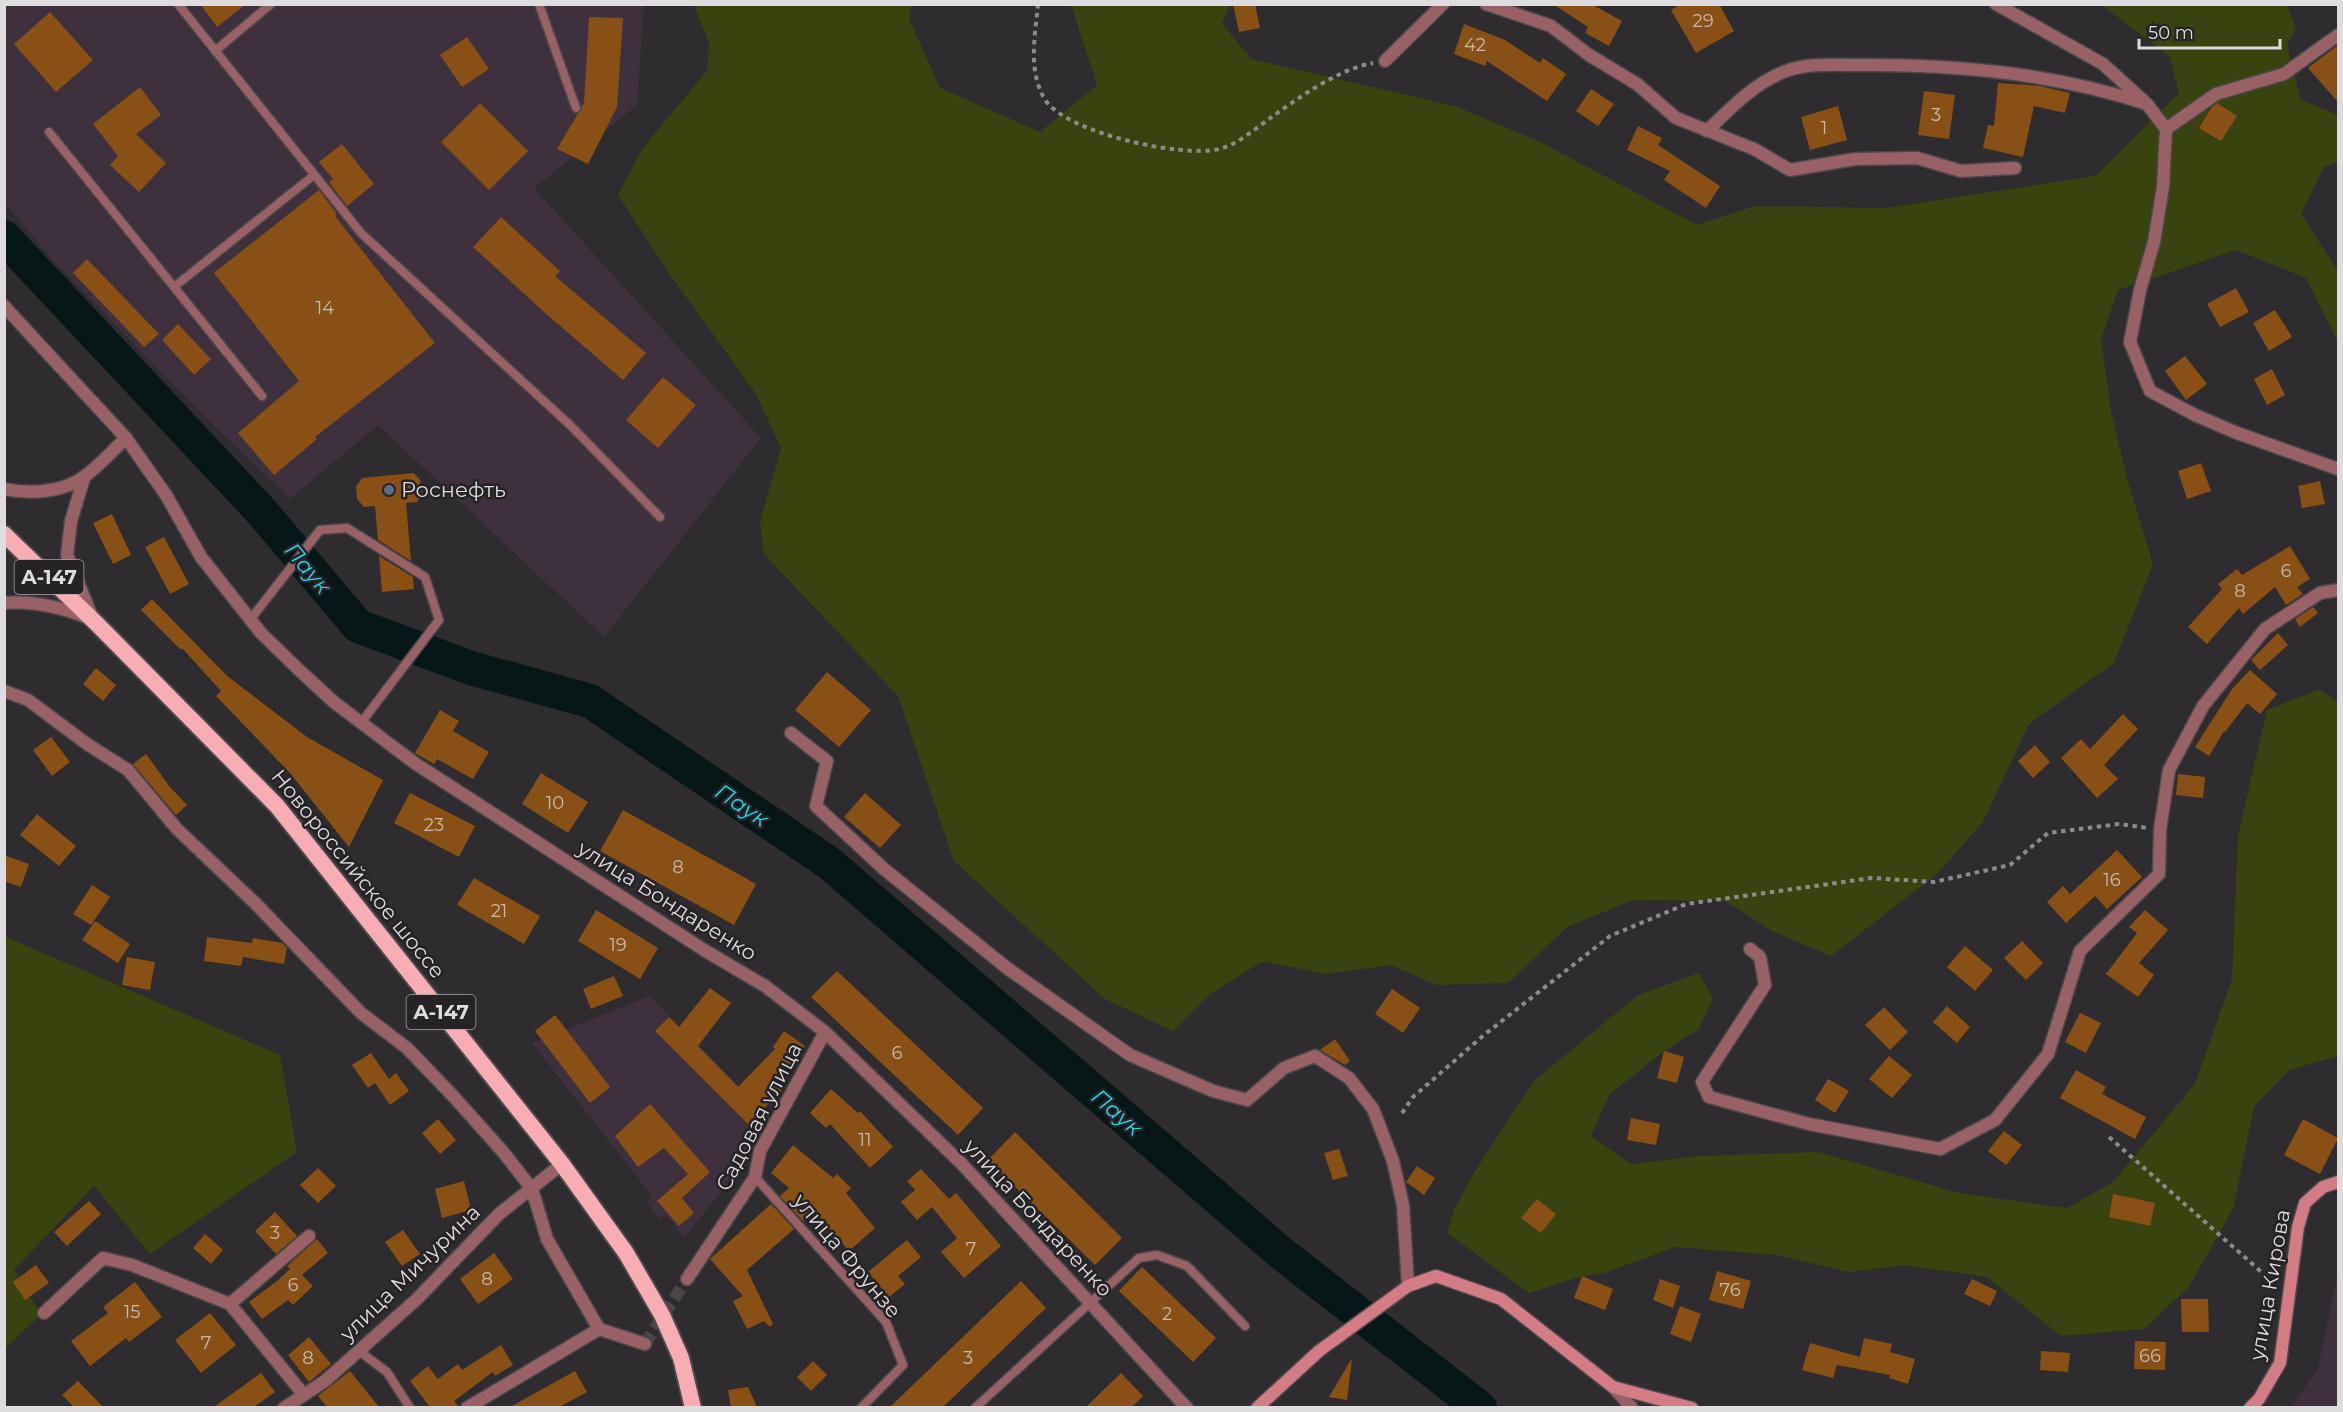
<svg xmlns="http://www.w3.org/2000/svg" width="2343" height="1412" font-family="Montserrat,sans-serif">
<rect width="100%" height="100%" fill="#2f2c2f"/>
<path fill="#3e303d" d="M4 5H644L637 105 534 188 761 438 604 637 378 425 290 499 178 390 51 258 5 203Z
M649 996 776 1123 684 1238 666 1215 659 1219 647 1202 652 1196 532 1043Z
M2338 1271V1407H2291L2318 1368Z"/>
<path fill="#38430f" d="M2244 4 2252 6 2287 5 2296 28 2287 45 2301 100 2338 115V161L2324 167 2301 214 2338 271V342L2306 278 2236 250 2118 290 2101 339 2111 411 2127 478 2153 564 2114 663 2029 724 1983 822 1937 874 1831 956 1774 932 1725 901 1633 900 1567 927 1508 983 1436 985 1391 965 1325 974 1263 961 1210 994 1173 1031 1105 999 954 861 898 696 764 554 760 522 781 448 756 394 669 273 618 195 642 149 707 71 709 43 694 5H912L909 19 940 88 1040 132 1097 85 1071 5H1230L1222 23 1251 59 1455 106 1540 142 1697 225 1755 206 1886 208 2095 176 2179 93 2170 57 2102 5Z
M2320 689 2338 703V1056L2289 1070 2254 1107 2233 1209 2189 1287 2144 1329 2061 1336 1987 1277 1905 1265 1849 1272 1777 1255 1676 1247 1604 1273 1582 1276 1529 1293 1447 1233 1454 1210 1473 1174 1534 1081 1638 995 1699 973 1713 999 1699 1029 1664 1051 1609 1095 1591 1136 1631 1164 1699 1156 1818 1152 1959 1193 2067 1208 2113 1182 2195 1084 2232 979 2238 835 2267 710Z
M4 934 6 937 280 1055 297 1152 150 1254 94 1186 14 1270 41 1315 5 1348Z"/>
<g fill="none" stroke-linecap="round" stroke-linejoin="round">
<path stroke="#071617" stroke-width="34" d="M4 237 261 511 358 626 471 668 590 701 829 863 1281 1253 1480 1408"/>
</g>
<path fill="#885014" d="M200 4H246L217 27Z
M1233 4H1255L1260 28 1239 32Z
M1553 4H1591L1622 21 1609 46 1585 33 1588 27Z
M1681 4H1719L1734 31 1696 53 1671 10Z
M50 12 93 60 56 92 14 44Z
M589 17 623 18 617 107 588 164 557 149 584 103Z
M1464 24 1505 40 1540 63 1543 58 1566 74 1547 101 1487 61 1485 66 1454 54Z
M467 37 489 69 462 87 440 55Z
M2338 45V102L2308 68Z
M1998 83 2040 86 2070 93 2065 113 2034 106 2023 157 1983 148 1988 125 1994 126Z
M140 87 161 115 136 134 166 163 139 192 110 165 118 156 93 124Z
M1591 89 1614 104 1598 126 1576 111Z
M1924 91 1955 95 1949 139 1918 135Z
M480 103 528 151 489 190 441 142Z
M2217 103 2237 116 2221 141 2199 128 2212 107Z
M1838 106 1847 140 1810 150 1801 117Z
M1638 126 1662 138 1658 145 1720 186 1706 208 1664 180 1670 171 1627 150Z
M342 144 374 184 347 206 329 182 333 179 319 162Z
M319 190 337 214 335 216 435 343 315 437 317 439 274 475 238 433 299 381 214 273Z
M501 217 560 271 555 276 646 353 623 380 544 312 473 247Z
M87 259 159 334 144 347 73 273Z
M2236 288 2249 312 2220 327 2207 304Z
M2275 310 2292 337 2269 351 2253 323Z
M178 324 211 359 194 375 162 340Z
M2185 356 2207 384 2186 400 2165 371Z
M2272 369 2285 395 2267 405 2254 379Z
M663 377 696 405 658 448 626 420Z
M2201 463 2211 491 2187 499 2178 471Z
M414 473 420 480 422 494 417 502 406 503 411 561 378 540 375 506 364 507 357 499 356 486 362 478Z
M2320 481 2325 504 2302 508 2298 486Z
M112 514 131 555 113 564 93 523Z
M164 537 189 584 170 594 145 547Z
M2290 546 2310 579 2297 587 2303 594 2286 605 2275 587 2243 614 2239 608 2207 644 2188 627 2222 589 2218 584 2237 569 2242 575Z
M379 556 413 577 414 589 382 592Z
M152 599 227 676 307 737 383 780 349 847 290 773 216 696 221 691 182 648 181 650 141 610Z
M2313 607 2318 613 2300 627 2295 619Z
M2278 633 2288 645 2260 670 2251 660Z
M96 668 116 685 103 701 83 684Z
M2250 670 2277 694 2260 714 2247 703 2225 732 2224 731 2209 756 2195 747 2232 689Z
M827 672 871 710 839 747 795 710Z
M440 710 459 721 453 731 489 752 473 779 437 759 434 764 415 753Z
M2123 714 2138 729 2104 765 2118 779 2097 798 2061 758 2081 739 2090 749Z
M51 737 70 762 52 776 33 750Z
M2035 745 2050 762 2033 778 2018 761Z
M146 754 170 787 187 805 176 815 133 764Z
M541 773 588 802 568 833 522 804Z
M2178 774 2205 777 2203 798 2176 795Z
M410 793 475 826 459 857 394 823Z
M865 793 901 825 880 848 844 817Z
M623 810 756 884 734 925 600 851Z
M37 814 76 846 59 866 20 835Z
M2117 850 2142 877 2107 909 2095 896 2066 923 2047 902 2063 886 2070 894Z
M4 855 29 864 21 887 4 881Z
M474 878 540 916 524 944 457 905Z
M92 885 110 897 91 925 73 914Z
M596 910 658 948 640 979 578 941Z
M2145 910 2168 930 2139 963 2154 975 2138 997 2106 974 2137 933 2129 927Z
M95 921 130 944 118 963 82 940Z
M207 937 252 943 253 938 282 943 287 948 284 964 243 957 241 966 204 961Z
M2022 941 2043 963 2026 980 2004 958Z
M1965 946 1993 970 1975 991 1947 967Z
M127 957 155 962 150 990 122 985Z
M837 971 983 1108 958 1135 811 997Z
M614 976 623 996 591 1009 583 989Z
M710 988 731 1003 698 1046 738 1087 775 1049 773 1047 784 1031 805 1046 780 1081 785 1087 762 1110 764 1113 750 1126 655 1031 669 1017 679 1027Z
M1392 989 1420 1008 1403 1033 1375 1014Z
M1947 1006 1970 1027 1957 1043 1933 1022Z
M1884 1007 1908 1032 1890 1050 1865 1025Z
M2080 1013 2101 1023 2086 1053 2065 1042Z
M555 1015 610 1087 590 1103 535 1031Z
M1335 1039 1350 1061 1345 1065 1320 1050Z
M1664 1051 1684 1057 1677 1083 1657 1078Z
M371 1053 389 1079 396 1073 409 1091 390 1105 375 1083 368 1088 352 1065Z
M1889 1056 1912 1075 1892 1098 1869 1079Z
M2076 1070 2106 1087 2102 1094 2146 1117 2135 1139 2060 1098Z
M1828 1079 1849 1091 1835 1113 1815 1100Z
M831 1089 858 1113 860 1111 893 1147 870 1168 830 1124 826 1128 810 1113Z
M650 1104 710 1172 682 1198 694 1213 679 1226 657 1201 688 1174 664 1148 638 1167 615 1136Z
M1631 1118 1660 1124 1656 1145 1627 1140Z
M438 1119 456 1140 440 1154 422 1133Z
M2303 1119 2338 1138 2320 1174 2284 1155Z
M2004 1131 2022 1145 2006 1165 1988 1151Z
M1015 1132 1122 1238 1095 1265 988 1160Z
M793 1145 833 1178 837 1174 851 1188 846 1193 875 1228 849 1251 819 1216 818 1218 813 1213 803 1221 780 1196 789 1188 771 1173Z
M1339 1149 1348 1176 1333 1180 1324 1153Z
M1417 1166 1435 1178 1424 1195 1406 1182Z
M318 1168 336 1186 318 1203 300 1185Z
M921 1169 949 1199 956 1193 1001 1246 964 1278 941 1252 957 1238 932 1207 917 1220 901 1202 915 1190 907 1181Z
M464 1181 471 1210 442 1218 435 1189Z
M2113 1194 2155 1203 2150 1226 2109 1217Z
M1537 1199 1556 1214 1541 1233 1521 1218Z
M89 1201 101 1214 67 1246 54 1232Z
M771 1204 794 1229 747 1270 773 1324 770 1327 764 1321 747 1329 733 1301 743 1296 710 1259Z
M275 1212 297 1236 276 1254 255 1231Z
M403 1230 420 1254 402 1266 385 1242Z
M205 1234 223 1250 211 1264 193 1248Z
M317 1239 328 1253 302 1275 313 1286 293 1305 288 1300 262 1319 249 1302 277 1281 290 1269 287 1266Z
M907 1240 921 1257 898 1276 905 1284 889 1297 868 1272Z
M494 1253 513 1279 478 1304 460 1279Z
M36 1265 49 1283 25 1300 13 1282Z
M1142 1267 1216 1338 1193 1362 1119 1291Z
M1717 1271 1751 1281 1743 1309 1709 1300Z
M1582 1276 1613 1289 1605 1310 1574 1298Z
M1660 1279 1680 1286 1673 1308 1653 1300Z
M1972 1279 1997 1291 1990 1306 1964 1294Z
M1021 1281 1046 1308 943 1407H890Z
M135 1282 162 1317 129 1342 126 1338 90 1366 71 1341 108 1313 103 1307Z
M2181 1299H2208L2209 1332H2182Z
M1680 1306 1701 1314 1691 1342 1670 1334Z
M210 1313 236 1345 201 1373 175 1340Z
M309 1337 331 1364 309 1382 288 1355Z
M1864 1338 1892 1344 1890 1352 1915 1359 1908 1384 1889 1378 1890 1375 1837 1365 1833 1378 1802 1370 1810 1343 1860 1357Z
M2135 1341 2166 1342 2165 1370 2134 1369Z
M501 1345 513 1365 495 1376 493 1372 454 1401 459 1407H430L410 1381 428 1366 438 1379 458 1364 462 1370Z
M2041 1351 2070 1353 2068 1372 2040 1370Z
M1352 1358 1347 1400 1329 1397Z
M813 1361 827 1375 811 1391 797 1377Z
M350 1371 379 1407H327L318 1396Z
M575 1371 587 1392 559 1407H510Z
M261 1373 275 1392 254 1407H214Z
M1121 1373 1143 1396 1132 1407H1086Z
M78 1381 103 1407H74L62 1395Z
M748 1387 757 1407H731L728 1390Z"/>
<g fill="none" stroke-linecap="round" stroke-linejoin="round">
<path stroke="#494649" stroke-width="12" stroke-dasharray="12 6" stroke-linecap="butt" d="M645 1344 687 1279"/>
<g stroke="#4b484b" stroke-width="11">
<path id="service" d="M178 4 361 233 571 426 660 517
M539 4 576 108
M215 51 271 4
M49 132 262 396
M174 287 314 175
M250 620 320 530 347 528 425 577 439 620 361 723
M755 1177 886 1322 903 1365 861 1408
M359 1351 387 1372 410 1408
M975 1408 1139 1258 1157 1255 1187 1266 1245 1326"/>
</g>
<g stroke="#4b484b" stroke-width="15">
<path id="minor" d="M1486 4 1551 26 1589 55 1637 84 1676 118 1754 149 1790 170 1855 159 1917 158 1961 171 2015 168
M1996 4 2103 64 2147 104 2166 129
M1385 61 1443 4
M2166 129 2163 187 2154 242 2140 290 2130 342 2150 391 2195 415 2237 433 2338 469
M2166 129 2216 94 2284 74 2338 35
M1707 131C1731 108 1754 83 1786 71 1807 63 1836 65 1858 65 1956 64 2054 73 2147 104
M4 306 126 438 166 495 201 557 261 633 299 670 335 703 416 764 704 950 765 986 825 1032 961 1163 1187 1408
M84 478 71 521 67 555 92 617
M4 489C30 494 63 493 85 476 100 465 112 451 126 438
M4 603C33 601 61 607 88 618
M4 691 28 700 87 744 128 770 177 829 255 903 361 1013 407 1048 454 1097 504 1153 532 1189 547 1239 599 1329
M791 733 827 761 816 806 884 869 1007 968 1130 1055 1213 1091 1247 1100 1284 1068 1315 1056 1349 1078 1373 1109 1393 1161 1403 1205 1408 1286
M1750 949 1760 957 1765 985 1702 1082 1709 1097 1809 1124 1940 1149 1995 1120 2020 1089 2048 1054 2080 951 2159 874 2160 830 2169 770 2203 706 2265 629 2320 593 2338 590
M687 1279 755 1177 760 1151 825 1032
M230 1304 304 1395
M44 1313 103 1258 132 1265 230 1304 309 1236
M599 1329 645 1344
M1613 1387 1632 1408
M284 1408 325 1381 417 1299 499 1214 562 1164
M467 1408 599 1329"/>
</g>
<g stroke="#4b484b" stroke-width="15">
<path id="secondary" d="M1257 1408 1319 1351 1408 1286 1436 1276 1501 1299 1613 1387 1692 1408
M2250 1408 2259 1399 2280 1363 2298 1227 2305 1203 2323 1187 2338 1182"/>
</g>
<g stroke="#4b484b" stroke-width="20">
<path id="trunk" d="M4 534 97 624 277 806 562 1164 626 1253 662 1315 681 1358 693 1408"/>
</g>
<path stroke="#8d8a8d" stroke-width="4" stroke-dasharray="4.5 4.5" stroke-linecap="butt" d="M1038 4C1035 36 1028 70 1044 98 1064 133 1182 158 1219 149 1239 144 1256 128 1273 116 1303 95 1337 70 1373 63
M1402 1113 1413 1097 1484 1035 1610 936 1686 904 1872 878 1934 882 2010 865 2048 833 2119 824 2148 828
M2109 1137 2275 1284"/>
<use href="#service" stroke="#986166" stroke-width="8"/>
<use href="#minor" stroke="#986166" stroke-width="12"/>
<use href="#secondary" stroke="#d47c85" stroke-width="12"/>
<use href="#trunk" stroke="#f8adb4" stroke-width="16"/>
</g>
<circle fill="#5c6f8a" stroke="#262326" stroke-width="2" cx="389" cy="490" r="6"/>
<g text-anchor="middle" stroke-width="5" stroke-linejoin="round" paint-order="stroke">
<g font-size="18" fill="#c8b9ac">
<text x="1703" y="27">29</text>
<text x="1475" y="51">42</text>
<text x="1936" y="121">3</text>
<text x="1824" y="134">1</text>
<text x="325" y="314">14</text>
<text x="2286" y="577">6</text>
<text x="2240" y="597">8</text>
<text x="555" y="809">10</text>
<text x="434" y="831">23</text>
<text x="678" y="873">8</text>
<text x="2112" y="886">16</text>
<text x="499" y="917">21</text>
<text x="618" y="951">19</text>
<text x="897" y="1059">6</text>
<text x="865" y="1146">11</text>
<text x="275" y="1239">3</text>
<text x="971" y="1255">7</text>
<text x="487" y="1285">8</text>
<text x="293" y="1291">6</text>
<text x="1730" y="1296">76</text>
<text x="132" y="1318">15</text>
<text x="1167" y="1320">2</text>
<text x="206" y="1349">7</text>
<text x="2150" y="1362">66</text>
<text x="308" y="1364">8</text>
<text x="968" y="1364">3</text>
</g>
<g fill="#262326" stroke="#a7a4a7" stroke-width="1.5">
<rect x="14.5" y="560" width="69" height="34" rx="4.5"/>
<rect x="406.5" y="995" width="69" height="34" rx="4.5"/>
</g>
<g font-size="20" font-weight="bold" fill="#dedcde">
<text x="49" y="584">А-147</text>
<text x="441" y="1019">А-147</text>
</g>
<g font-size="21" fill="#dedcde" stroke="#262326" text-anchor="start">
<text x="401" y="497">Роснефть</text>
</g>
<g font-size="21" fill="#dedcde" stroke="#262326">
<text transform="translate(358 874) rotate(51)" y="7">Новороссийское шоссе</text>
<text transform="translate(667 901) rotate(32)" y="7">улица Бондаренко</text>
<text transform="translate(759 1117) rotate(-63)" y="7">Садовая улица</text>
<text transform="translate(1038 1218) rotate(47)" y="7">улица Бондаренко</text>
<text transform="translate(847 1256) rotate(50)" y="7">улица Фрунзе</text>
<text transform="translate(410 1273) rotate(-44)" y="7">улица Мичурина</text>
<text transform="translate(2270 1285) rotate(-80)" y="7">улица Кирова</text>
</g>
<g font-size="22" font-style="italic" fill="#24d7e5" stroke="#262326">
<text transform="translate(308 568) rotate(50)" y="8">Паук</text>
<text transform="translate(742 805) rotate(34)" y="8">Паук</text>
<text transform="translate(1117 1112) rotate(41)" y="8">Паук</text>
</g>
</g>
<rect width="2343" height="1412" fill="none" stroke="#dedcde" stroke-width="12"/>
<path d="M2139 39v9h141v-9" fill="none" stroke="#dedcde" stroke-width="3"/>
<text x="2148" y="39" font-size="18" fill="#dedcde" stroke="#262326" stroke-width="4.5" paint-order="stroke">50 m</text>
</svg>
